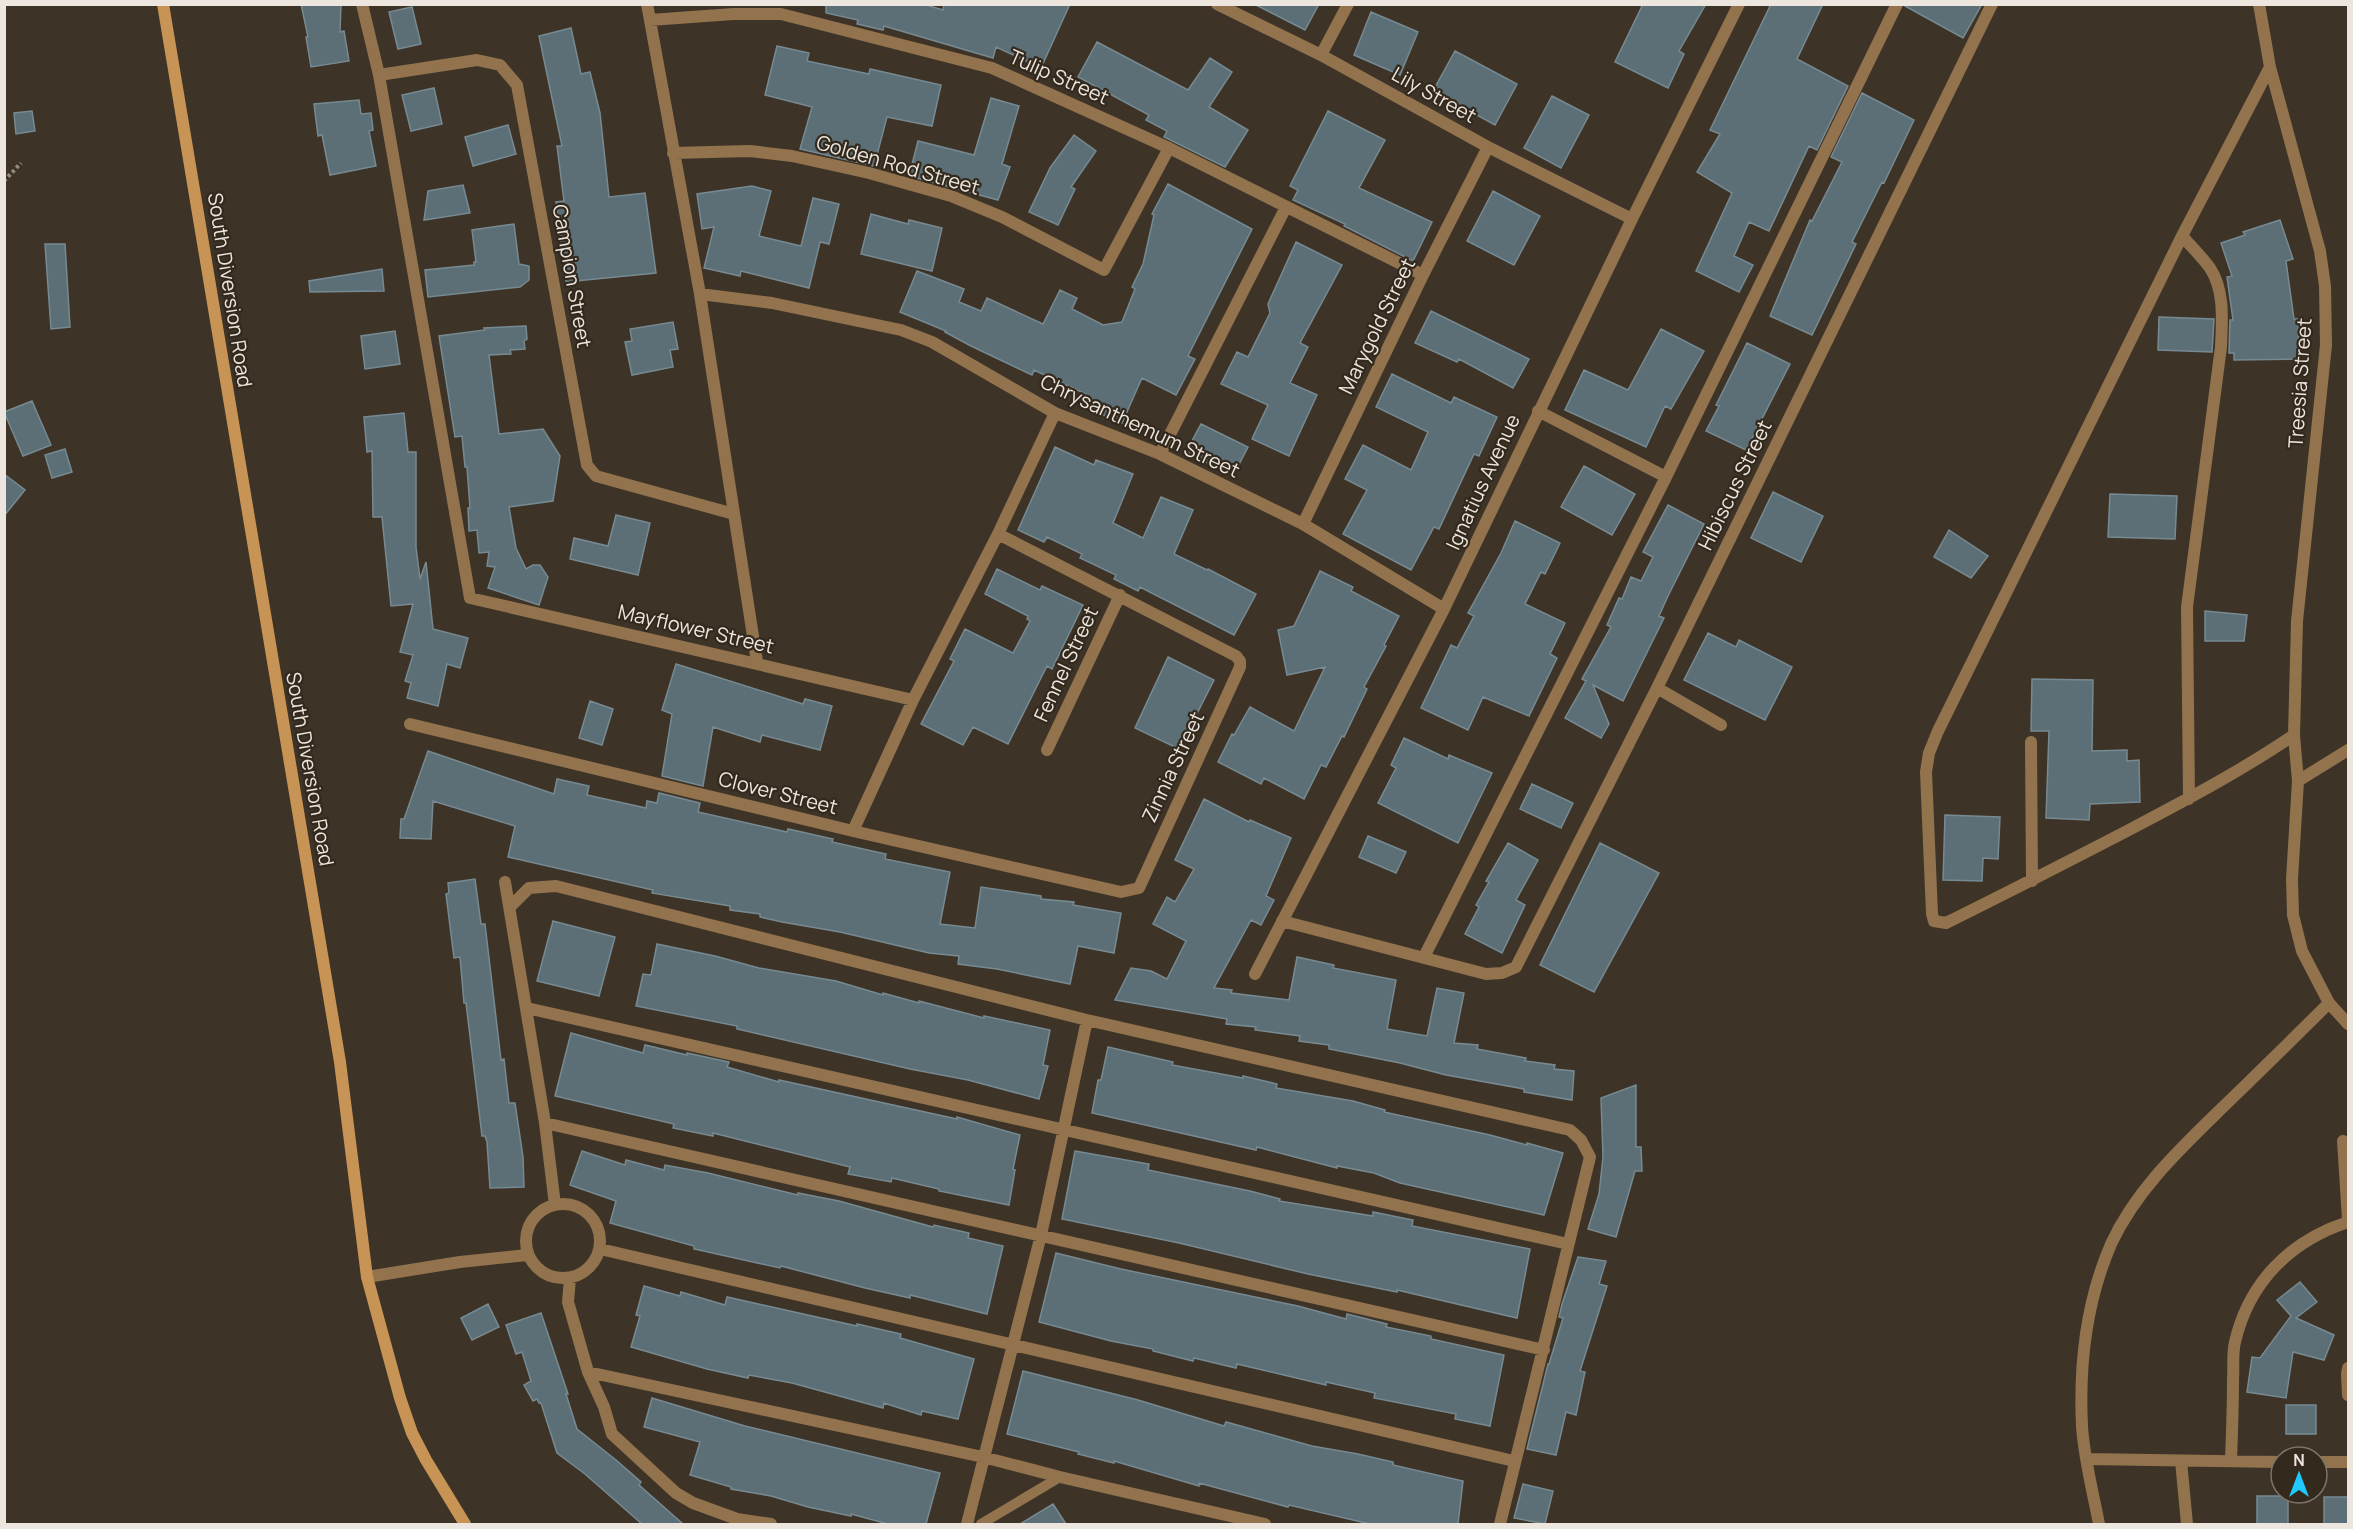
<svg xmlns="http://www.w3.org/2000/svg" width="2353" height="1529" font-family="Manrope,sans-serif">
<rect width="100%" height="100%" fill="#3d3327"/>
<path fill="#5c6e76" stroke="#778a92" stroke-width="1.5" d="M301 4H341L340 32 344 31 349 61 311 67 306 37H308Z
M826 4H923L943 10 944 4H1070L1041 68 996 47 993 58 884 26 883 30 857 24 858 20 826 13Z
M1254 4H1319L1305 30Z
M1643 4H1706L1679 51 1684 54 1668 88 1615 62Z
M1771 4H1823L1797 59 1848 86 1817 150 1809 146 1769 231 1749 222 1734 256 1753 265 1739 292 1696 271 1732 193 1697 172 1720 134 1710 130Z
M1905 4H1982L1963 38 1905 6Z
M412 7 421 44 398 49 389 12Z
M1371 12 1418 32 1400 75 1354 55Z
M571 28 581 74 590 72 600 113 609 197 645 193 656 273 566 282 556 202 564 201 557 146H562L539 36Z
M1097 42 1188 90 1210 58 1232 72 1209 107 1248 130 1225 167 1164 137 1167 131 1146 120 1149 115 1078 77Z
M777 46 809 53 807 61 869 74 870 69 941 85 932 126 887 117 874 166 800 149 812 107 765 95Z
M1455 51 1517 84 1495 125 1433 91Z
M434 88 442 124 411 131 402 95Z
M1862 93 1914 120 1884 183 1882 182 1852 242 1856 244 1812 335 1770 316 1810 220 1812 221 1842 162 1831 157Z
M1552 96 1589 115 1561 168 1524 148Z
M991 98 1019 106 1002 164 1010 167 998 200 909 176 918 141 974 155Z
M359 100 361 114 371 113 373 130 369 131 376 166 330 175 322 135 318 136 314 104Z
M32 111 35 131 16 134 14 113Z
M1328 111 1385 140 1359 188 1432 222 1413 261 1344 226 1345 224 1293 200 1298 190 1290 186Z
M508 125 516 154 473 166 465 137Z
M1074 135 1096 151 1071 187 1075 189 1058 225 1029 212 1050 168Z
M1168 184 1252 229 1188 356 1195 359 1176 395 1142 378 1122 423 1083 406 1088 395 1034 370 1032 375 971 346 945 332 946 331 900 312 917 271 964 289 959 302 981 311 987 298 1043 324 1060 290 1077 298 1072 309 1103 325 1122 322 1135 289 1132 287 1143 264 1154 215 1152 214Z
M463 185 470 213 424 220 428 191Z
M752 186 771 191 759 236 801 246 813 198 839 204 829 244 820 242 809 288 741 271 740 276 704 268 714 227 702 229 697 194Z
M1493 191 1540 216 1514 265 1467 241Z
M871 214 908 224 909 220 942 228 932 271 861 254Z
M2280 220 2293 259 2286 261 2294 319H2298L2299 359 2234 360V353H2229L2230 320H2233L2227 277 2232 276 2221 243 2245 235 2243 232Z
M514 224 519 264 529 266V280L520 287 428 297 425 270 474 265V262H476L472 230Z
M1296 242 1342 265 1300 343 1308 347 1290 383 1317 395 1289 456 1252 439 1268 405 1221 384 1237 352 1248 357 1270 313 1268 304Z
M45 244H65L70 327 51 329Z
M382 269 384 291 310 292 309 281Z
M1431 311 1529 359 1513 388 1459 359 1457 362 1415 343Z
M2159 317 2214 319 2212 352 2158 350Z
M673 322 678 349 670 350 673 367 632 375 625 342 632 341 630 329Z
M526 326 527 339 524 341 525 349 510 350 511 354 489 355 499 434 543 429 560 456 553 501 509 507 516 548 526 569 533 565H540L548 577 539 605 488 588 495 567 487 566 489 552 479 553 477 530 469 531 468 508H470L467 467H465L462 436 455 437 439 336 485 330 484 328Z
M1661 329 1704 351 1671 409 1665 406 1646 447 1565 410 1584 370 1628 390Z
M395 331 400 364 365 369 361 336Z
M1747 343 1790 364 1746 450 1706 431 1719 406 1716 405Z
M1392 374 1451 403 1454 397 1497 417 1479 456 1474 454 1439 529 1434 527 1411 570 1343 534 1367 490 1345 479 1363 445 1411 470 1428 432 1376 407Z
M32 401 51 445 23 456 4 412Z
M404 413 408 452H416V547L420 579 426 562 433 629 468 638 460 668 447 664 438 706 407 698 411 683 405 681 413 655 400 652 413 604 391 606 382 517H373L372 451 367 452 364 417Z
M1201 424 1248 447 1233 476 1186 452Z
M1055 447 1094 465 1096 460 1133 474 1113 523 1143 538 1161 497 1193 510 1174 554 1207 570 1208 569 1256 594 1234 635 1140 587 1138 591 1114 579 1116 575 1080 558 1082 554 1047 537 1044 542 1018 530Z
M65 449 72 472 52 478 45 455Z
M1584 466 1635 494 1612 535 1561 507Z
M4 474 25 490 4 516Z
M1773 492 1823 516 1801 562 1751 538Z
M2110 494 2177 496 2175 539 2108 537Z
M1668 505 1704 524 1668 596 1659 616 1664 618 1623 701 1593 685 1609 724 1601 738 1565 718 1586 681 1582 679 1611 627 1607 625 1619 598 1622 599 1631 577 1641 581 1653 557 1643 552Z
M616 515 650 523 638 575 570 559 574 538 608 546Z
M1515 521 1560 543 1545 574 1541 572 1525 604 1565 623 1550 654 1557 658 1529 716 1483 697 1468 730 1421 708 1451 645 1457 648 1474 616 1468 613 1501 553Z
M1949 530 1988 556 1971 578 1934 557Z
M997 569 1040 590 1042 586 1083 605 1052 669 1047 666 1008 744 973 727 963 745 921 724 954 661 950 659 965 629 1013 653 1030 621 1027 619 1028 616 985 594Z
M1320 571 1353 587 1351 591 1399 616 1384 645 1386 646 1364 687 1367 689 1344 737 1342 736 1326 767 1321 765 1304 799 1264 778 1261 784 1218 762 1232 734 1234 735 1250 707 1294 731 1325 667 1287 675 1278 630 1294 626Z
M2205 611 2247 615 2244 641H2205Z
M1708 633 1736 647 1739 640 1792 667 1765 720 1684 680Z
M1168 657 1214 680 1179 749 1135 728Z
M676 664 803 704 805 699 832 706 820 750 762 735 760 742 713 727 703 786 662 776 672 714 662 710Z
M2032 679 2093 680 2092 751 2127 750V761L2139 760 2140 802 2090 804 2089 820 2046 818 2049 731H2031Z
M590 701 613 709 602 745 579 738Z
M1404 738 1448 759 1449 755 1492 773 1458 843 1378 803 1396 768 1391 765Z
M428 751 554 794 557 779 589 786 587 795 646 808 647 801 657 803 659 793 700 803 698 812 787 832 788 829 833 839 832 842 886 854 885 859 950 872 940 924 975 928 981 887 1041 896V899L1074 902 1073 905 1121 913 1114 953 1078 946 1070 984 997 969 958 964 959 956 929 953 840 932 782 922 760 917V914L730 910V906L652 893 653 890 508 857 515 826 433 801 431 839 400 838 401 819H404Z
M1532 784 1573 803 1561 828 1520 809Z
M1204 799 1249 822 1250 820 1291 838 1266 896 1274 900 1261 925 1251 920 1214 988 1232 990 1231 993 1289 1000 1297 957 1334 965 1333 968 1396 980 1387 1029 1427 1036 1437 988 1464 993 1454 1043 1478 1045 1477 1049 1526 1058 1525 1061 1555 1065 1554 1069 1574 1071 1572 1100 1524 1092V1089L1446 1075 1400 1063 1329 1049V1045L1299 1041 1300 1036 1255 1030 1256 1027 1226 1024 1227 1019 1115 1000 1131 968 1151 971 1167 979 1186 941 1153 924 1167 897 1175 902 1194 869 1175 860Z
M1945 815 2000 817 1998 859 1983 858 1982 881 1943 880Z
M1368 836 1406 852 1396 873 1359 857Z
M1508 843 1538 860 1516 900 1525 905 1502 953 1465 934 1479 907 1476 905 1489 882 1486 881Z
M1600 843 1659 873 1594 992 1540 965Z
M475 879 481 924H485L501 1060 504 1059 509 1103H515L523 1157 524 1187 490 1188 487 1142 485 1136H482L466 1003H464L460 957 454 958 446 894 449 893 448 883Z
M553 921 615 937 599 996 537 981Z
M657 944 715 956 759 968 836 981 883 995V993L919 1003V1001L984 1018V1016L1050 1030 1043 1065 1048 1066 1039 1099 968 1080 910 1069 737 1029V1026L636 1006 643 974 651 975Z
M571 1033 643 1053 645 1045 687 1055V1053L729 1062 727 1067 779 1082V1080L957 1119V1117L1020 1135 1013 1169 1015 1170 1009 1205 939 1191V1189L892 1178 891 1182 848 1174 850 1167 713 1133V1136L673 1128 674 1124 555 1096Z
M1108 1047 1173 1062 1172 1065 1243 1078V1076L1277 1084 1276 1088 1353 1101 1385 1110 1384 1112 1490 1135 1527 1145V1143L1563 1153 1544 1215 1400 1183 1374 1173 1337 1166V1168L1257 1147 1256 1150 1092 1113 1098 1080H1101Z
M1636 1085V1147H1641L1642 1171H1635L1616 1237 1588 1229 1599 1194 1603 1157 1601 1098Z
M582 1151 625 1165 626 1160 664 1170 665 1165 708 1173 798 1195V1193L839 1201 933 1227 934 1225 969 1233 968 1238 1003 1246 987 1314 910 1295V1298L865 1288 781 1266 780 1268 694 1249V1246L610 1223 616 1201 570 1185Z
M1075 1151 1149 1164 1148 1170 1250 1191 1280 1199 1279 1201 1373 1216V1212L1413 1220 1412 1226 1530 1249 1517 1318 1397 1290V1292L1308 1274 1179 1243 1062 1219Z
M1056 1253 1121 1269 1298 1306 1346 1319 1347 1314 1387 1324 1386 1327 1431 1336V1339L1504 1355 1490 1426 1455 1419 1456 1414 1374 1398 1375 1393 1326 1382V1385L1237 1364 1236 1368 1194 1358 1193 1361 1153 1351V1349L1111 1341 1039 1322Z
M1578 1257 1606 1261 1599 1284 1607 1286 1580 1371 1585 1372 1576 1415 1566 1412 1556 1455 1527 1449 1548 1364H1549L1563 1318 1559 1317 1562 1304Z
M2300 1282 2317 1302 2296 1318 2334 1335 2324 1360 2293 1352 2286 1398 2247 1392 2252 1357 2260 1358 2291 1316 2277 1300Z
M644 1286 680 1296 681 1292 725 1305 727 1297 857 1326V1324L901 1334 900 1338 974 1359 958 1419 922 1411 921 1415 884 1403 883 1408 792 1383 749 1375 748 1378 707 1369 631 1347 640 1316 636 1315Z
M488 1304 499 1327 472 1340 461 1318Z
M541 1313 568 1394H566L577 1429 616 1460 641 1482 639 1485 683 1524H642L585 1474 557 1453 541 1403H539L537 1399 533 1401 524 1385 531 1381 522 1352 516 1354 506 1325Z
M1023 1371 1138 1400 1224 1426 1226 1422 1312 1446 1358 1454 1393 1462V1465L1463 1481 1458 1524H1370L1289 1505 1288 1507 1199 1483V1486L1114 1461V1463L1078 1454 1079 1452 1007 1434Z
M652 1398 745 1426 940 1473 926 1524H888L851 1514V1516L808 1507 771 1496 731 1489V1487L690 1475 700 1442 644 1427Z
M2286 1405H2316V1434H2286Z
M1523 1484 1553 1491 1545 1524 1514 1518Z
M2257 1496H2288V1524H2257Z
M2324 1497H2349V1524H2324Z
M1053 1504 1066 1524H1020Z"/>
<g fill="none" stroke-linecap="round" stroke-linejoin="round">
<path stroke="#948b81" stroke-width="4" stroke-dasharray="3 3" stroke-linecap="butt" d="M4 181 21 163"/>
<path stroke="#92734d" stroke-width="10" d="M981 1524 1060 1477"/>
<path stroke="#92734d" stroke-width="12" d="M362 4 379 75 470 598 913 700
M647 4 700 294 757 662
M1217 4 1321 55 1488 147 1632 219
M2259 4 2270 67 2320 251 2325 286 2326 345 2297 621 2294 735 2298 781 2292 879 2293 915 2302 951 2329 1003 2348 1024
M650 20 733 14H781L992 68 1169 148 1423 275
M1321 55 1348 4
M2270 67 2182 236 1938 731 1929 753 1926 772 1932 914 1934 921 1946 923C2007 893 2067 862 2127 831 2184 801 2241 771 2294 735
M379 75 477 60 500 65 517 85 587 465 596 476 734 514
M673 153 750 151 792 156 869 173 951 196 1002 217 1104 270 1169 148
M2182 236C2191 246 2202 257 2210 268 2225 291 2222 321 2221 347L2187 607 2189 799
M700 294 772 303 901 330 932 342 1055 413 1160 454 1303 524 1444 609
M1538 411 1666 477
M1160 454 1286 207
M1303 524 1423 275 1488 147
M1657 688 1721 725
M410 724 853 831 1121 892 1139 888 1240 667V661L1236 656 998 534
M2031 742 2032 881
M1047 750 1120 595
M2298 781 2348 750
M853 831 913 700 998 534 1055 413
M505 882 545 1123 555 1205
M510 907 529 888 556 886 1087 1020 1570 1130 1581 1140 1590 1157 1500 1524
M1282 921 1486 974 1502 973 1516 967 1657 688 1992 4
M1424 957 1666 477 1897 4
M1255 974 1444 609 1632 219 1739 4
M527 1008 1568 1244
M545 1123 1544 1350
M2343 1141 2348 1219
M526 1241a37 37 0 1 1 74 0a37 37 0 1 1-74 0Z
M600 1249 1514 1461
M367 1277 460 1262 527 1255
M570 1278 568 1302 588 1372 604 1407 612 1434 676 1493 693 1503 737 1519 771 1524
M2348 1368 2347 1374 2348 1395
M588 1372 983 1457 1060 1477 1265 1524
M2087 1459 2281 1462
M2181 1461 2187 1524
M2231 1461C2232 1434 2233 1406 2233 1379 2234 1367 2232 1354 2235 1342 2249 1282 2290 1241 2348 1222
M2317 1462H2348
M967 1524 1041 1235 1087 1020
M2099 1524C2093 1492 2084 1459 2082 1426 2079 1364 2086 1302 2111 1244 2136 1190 2180 1149 2222 1108 2258 1073 2294 1038 2329 1003"/>
<path stroke="#c79456" stroke-width="12" d="M163 4 340 1062 367 1277 400 1398 412 1433 426 1460 465 1524"/>
</g>
<g text-anchor="middle" stroke-width="4.5" stroke-linejoin="round" paint-order="stroke">
<g font-size="20" fill="#ede6de" stroke="#33291d">
<text transform="translate(1059 77) rotate(24)" y="7">Tulip Street</text>
<text transform="translate(1434 95) rotate(29)" y="7">Lily Street</text>
<text transform="translate(898 165) rotate(16)" y="7">Golden Rod Street</text>
<text transform="translate(572 276) rotate(80)" y="7">Campion Street</text>
<text transform="translate(230 290) rotate(81)" y="7">South Diversion Road</text>
<text transform="translate(1377 326) rotate(-64)" y="7">Marygold Street</text>
<text transform="translate(2300 383) rotate(-86)" y="7">Treesia Street</text>
<text transform="translate(1140 426) rotate(25)" y="7">Chrysanthemum Street</text>
<text transform="translate(1483 482) rotate(-65)" y="7">Ignatius Avenue</text>
<text transform="translate(1735 485) rotate(-64)" y="7">Hibiscus Street</text>
<text transform="translate(696 629) rotate(13)" y="7">Mayflower Street</text>
<text transform="translate(1066 664) rotate(-65)" y="7">Fennel Street</text>
<text transform="translate(1173 767) rotate(-65)" y="7">Zinnia Street</text>
<text transform="translate(310 769) rotate(80)" y="7">South Diversion Road</text>
<text transform="translate(778 793) rotate(14)" y="7">Clover Street</text>
</g>
</g>
<rect width="2353" height="1529" fill="none" stroke="#ede6de" stroke-width="12"/>
<g transform="translate(2299 1475)"><circle r="28" fill="#33291d" stroke="#7d756a" stroke-width="1.5"/>
<path d="M0-4.5L10 22L0 15L-10 22Z" fill="#20c9fd"/>
<text y="-9" font-size="16" font-weight="bold" text-anchor="middle" fill="#ede6de">N</text>
</g>
</svg>
